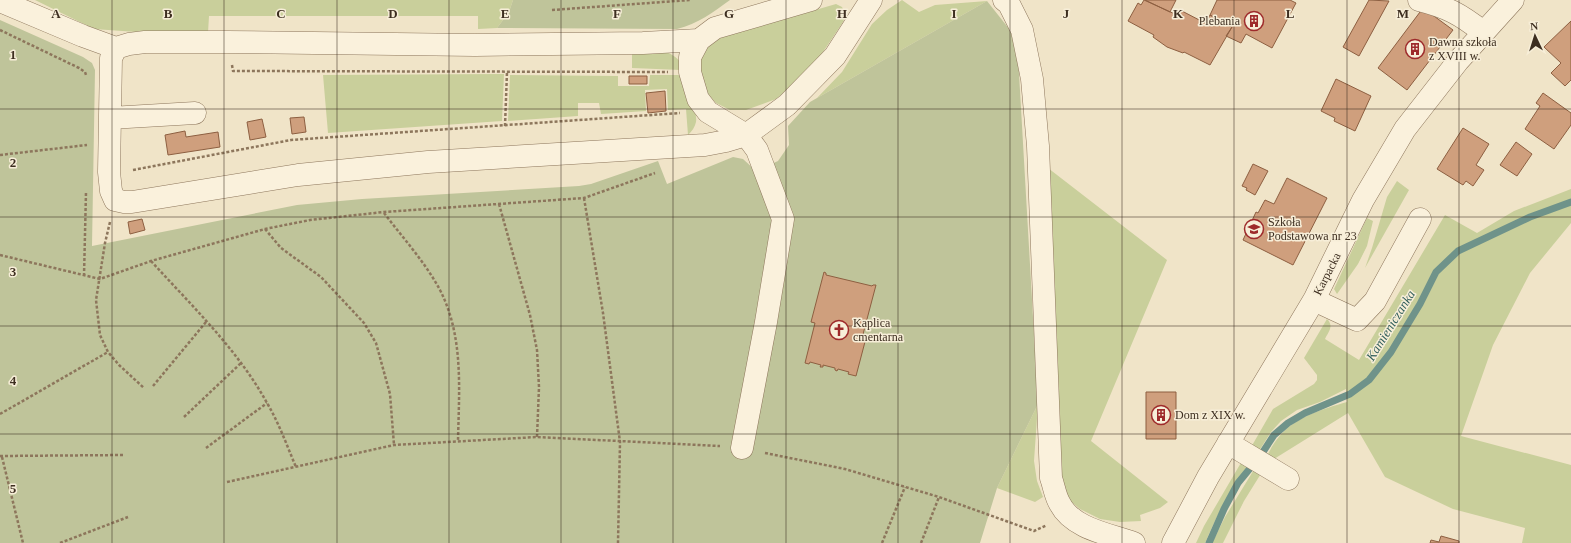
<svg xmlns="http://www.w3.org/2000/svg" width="1571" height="543" font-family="Georgia,serif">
<rect width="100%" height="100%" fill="#f0e4c8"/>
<path fill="#c9cf9b" d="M35 0H513L509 12 497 28 478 29V16H209L208 33 165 34 94 29Z
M902 0 919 12 935 5 987 1 817 98 842 72 872 24 887 10Z
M836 4 842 7 846 15 843 22 809 73 776 99 746 110H730L716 103 707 93 700 77 699 61 702 52 716 39Z
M662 51C670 53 676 56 681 63V70L632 68V52Z
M504 74 502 121 328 133 323 75Z
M510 75 618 76V86H649L650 75H681C685 86 698 111 696 122 695 127 692 131 688 135L686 109 668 110 667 89 645 90 646 111 601 114 599 103H578V116L508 121Z
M1048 168 1167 260 1091 441 1168 502 1160 508 1140 515 1141 521 1120 522 1100 519 1080 509 1068 499 1061 484Z
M1397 181 1409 190 1365 268 1372 248 1387 197Z
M1571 189V223L1530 273 1493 345 1461 436 1571 465V543H1522L1525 528 1453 509 1385 477 1348 413 1269 462 1265 459C1269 452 1273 444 1278 438 1294 417 1323 409 1347 402L1346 389 1320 402 1297 410 1281 421 1271 432 1257 454 1250 449 1273 409 1314 384 1317 380V375L1304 358 1327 319C1334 326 1329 331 1325 339L1359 360 1445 215 1477 233 1514 211Z
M1367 218 1373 221 1367 246 1358 264 1337 294 1334 289Z
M1038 404 1034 461 1037 481 1043 497 1035 502 997 488Z
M1242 461 1249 464C1230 490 1218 513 1205 543H1196L1204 526Z
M1255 468 1262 472 1244 501 1223 543H1212L1225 517Z"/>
<path fill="#bfc49a" d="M513 0H730C713 12 698 24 677 29L497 28 509 12Z
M987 1 1010 30 1018 56 1038 404 997 488 980 543H0V20L83 57 92 63 95 70 92 246 297 205 362 199 579 186 591 184 658 161 667 184 733 157 743 159 756 171 778 161 789 145 788 126 810 102Z"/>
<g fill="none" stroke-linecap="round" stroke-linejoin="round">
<path stroke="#6f938a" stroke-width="7" d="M1209 543 1224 509 1238 483 1261 455 1274 435 1288 423 1305 413 1350 394 1369 380 1391 352 1420 304 1436 272 1458 251 1530 217 1571 202"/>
</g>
<path fill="#cf9f7d" stroke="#8d5f41" d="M1144 0 1177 15 1180 10 1205 23 1210 15 1232 27 1210 65 1184 52 1183 53 1167 47 1153 37 1154 35 1128 21 1138 3 1141 5Z
M1145 0H1176L1170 12Z
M1217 0H1290L1296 3 1272 48 1246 34 1241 43 1226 36 1232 27 1210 15Z
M1369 0 1389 1 1359 56 1343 47Z
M1423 8 1453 30 1407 90 1378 68Z
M1571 21V80L1565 86 1551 73 1561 63 1544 47Z
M629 76H647V84H629Z
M1336 79 1371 96 1355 131 1334 121 1335 118 1321 111Z
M665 91 666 111 648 113 646 93Z
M1543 93 1571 113V125L1554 149 1525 129 1540 106 1536 103Z
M304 117 306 132 292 134 290 118Z
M262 119 266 137 250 140 247 122Z
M1463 128 1489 144 1476 165 1484 170 1473 186 1466 181 1463 185 1437 169Z
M185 131 186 137 218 132 220 147 168 155 165 135Z
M1516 142 1532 154 1517 176 1500 165Z
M1253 164 1268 171 1255 195 1246 190 1247 188 1242 186Z
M1287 178 1327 198 1293 265 1243 240 1256 212 1258 213 1265 200 1274 204Z
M142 219 145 230 130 234 128 222Z
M824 272 826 273V275L872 286 873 285H876L862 338H866L856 376 848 374 849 372 838 369 837 371 835 370V368L823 365V367H820L821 365 810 362 809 364 805 363 815 323 811 322Z
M1146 392H1176V439H1146Z
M1441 536 1459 541V543H1430L1431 540 1439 542Z"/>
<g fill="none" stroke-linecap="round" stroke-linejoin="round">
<g stroke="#8d765c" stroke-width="23">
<path id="minor" d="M811 0 715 28 699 40 643 43 475 45 227 42H145L129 44 116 48 111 58 109 172 111 191 115 200 124 202H132L298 175 428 162 705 145 726 141 746 135 787 105 835 56 871 0
M1004 0 1009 4 1022 30 1032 79 1038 146 1051 478C1054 486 1055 496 1060 504 1073 529 1109 534 1134 543
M1419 0C1447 7 1460 14 1483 32
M0 1 83 36 116 48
M699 40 690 57V72L698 99 708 112 746 135 757 150 783 219 766 322 742 448
M110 118 195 113
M1314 300 1357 320 1375 301 1420 219
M1228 443 1288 479
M1173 543 1208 477 1314 300 1363 200 1405 129 1458 61 1513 0"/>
</g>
<path stroke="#8d765c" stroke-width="2.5" stroke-dasharray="3 2" stroke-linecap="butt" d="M552 10 690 0
M0 30 79 68 85 72 86 75
M232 65 233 71 668 72
M505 126 507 72
M0 155 87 145
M133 170 291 140 680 113
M584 198 603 313 620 442 618 543
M499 204 530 315 537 350 539 387 537 437
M384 213C403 238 425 262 440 290 464 337 459 390 458 441
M110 222 105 243 96 300 100 335 108 352 119 365 144 388
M265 229 281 248 321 277 364 323 376 343 390 394 394 445
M0 255 100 279 151 261 265 229 310 220 384 212 584 198 655 173
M151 261C191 305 238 350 267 403 279 423 287 446 296 467
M84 276 86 192
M153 386 206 322
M0 414 108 352
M184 417 241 363
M206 448 267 403
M765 453 845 469 939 497 1034 531 1047 525
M0 456 125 455
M2 457 23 543
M227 482 394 445 537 437 720 446
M60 543 128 517
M882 543 905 487
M921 543 939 497"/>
<use href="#minor" stroke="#faf1dc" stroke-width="22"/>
</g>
<path fill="none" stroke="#3d2e20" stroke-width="1" stroke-opacity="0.55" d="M112 0V543M224 0V543M337 0V543M449 0V543M561 0V543M673 0V543M786 0V543M898 0V543M1010 0V543M1122 0V543M1234 0V543M1347 0V543M1459 0V543M0 109H1571M0 217H1571M0 326H1571M0 434H1571"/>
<defs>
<g id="building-ring" transform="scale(1)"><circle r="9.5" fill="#f7eed8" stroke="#9e2a2b" stroke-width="1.5"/><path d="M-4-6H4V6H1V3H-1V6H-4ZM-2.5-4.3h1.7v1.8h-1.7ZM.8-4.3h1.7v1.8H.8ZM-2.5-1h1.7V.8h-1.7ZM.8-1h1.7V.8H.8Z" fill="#9e2a2b"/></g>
<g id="school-ring" transform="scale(1)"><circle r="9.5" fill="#f7eed8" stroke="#9e2a2b" stroke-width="1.5"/><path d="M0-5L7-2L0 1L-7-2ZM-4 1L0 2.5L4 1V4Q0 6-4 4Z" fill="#9e2a2b"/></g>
<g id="church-ring" transform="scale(1)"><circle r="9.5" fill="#f7eed8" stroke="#9e2a2b" stroke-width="1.5"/><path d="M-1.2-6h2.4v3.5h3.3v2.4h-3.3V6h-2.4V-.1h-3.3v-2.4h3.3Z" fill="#9e2a2b"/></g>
</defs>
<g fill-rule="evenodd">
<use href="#building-ring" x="1254" y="21"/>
<use href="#building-ring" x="1415" y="49"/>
<use href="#school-ring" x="1254" y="229"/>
<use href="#church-ring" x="839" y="330"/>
<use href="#building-ring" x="1161" y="415"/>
</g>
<g text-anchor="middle" stroke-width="3" stroke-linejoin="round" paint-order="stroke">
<g font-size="12" fill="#3d2e20" stroke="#f7eed8" text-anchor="start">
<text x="1240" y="25" text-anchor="end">Plebania</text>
<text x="1429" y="46">Dawna szkoła<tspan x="1429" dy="14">z XVIII w.</tspan></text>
<text x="1268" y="226">Szkoła<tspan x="1268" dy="14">Podstawowa nr 23</tspan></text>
<text x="853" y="327">Kaplica<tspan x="853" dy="14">cmentarna</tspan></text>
<text x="1175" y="419">Dom z XIX w.</text>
</g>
<g font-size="12" fill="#3d2e20" stroke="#f7eed8">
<text transform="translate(1327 274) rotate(-63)" y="4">Karpacka</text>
</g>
<g font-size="13" font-style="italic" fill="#2f5d5a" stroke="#f7eed8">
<text transform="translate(1390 325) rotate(-58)" y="5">Kamieniczanka</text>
</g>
</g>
<g font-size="13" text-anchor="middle" font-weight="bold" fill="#3d2e20" stroke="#f7eed8" stroke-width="3" stroke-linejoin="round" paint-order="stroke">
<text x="56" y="18">A</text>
<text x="168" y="18">B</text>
<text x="281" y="18">C</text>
<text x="393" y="18">D</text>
<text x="505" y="18">E</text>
<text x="617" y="18">F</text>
<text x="729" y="18">G</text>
<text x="842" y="18">H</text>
<text x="954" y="18">I</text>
<text x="1066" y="18">J</text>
<text x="1178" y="18">K</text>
<text x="1290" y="18">L</text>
<text x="1403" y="18">M</text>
<text x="13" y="59">1</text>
<text x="13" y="167">2</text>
<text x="13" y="276">3</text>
<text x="13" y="385">4</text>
<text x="13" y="493">5</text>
</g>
<g transform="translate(1535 36) rotate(356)" stroke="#f7eed8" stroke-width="3" paint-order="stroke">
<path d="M0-3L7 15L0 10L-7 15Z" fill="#3d2e20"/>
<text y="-6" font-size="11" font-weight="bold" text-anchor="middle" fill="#3d2e20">N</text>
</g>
</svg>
